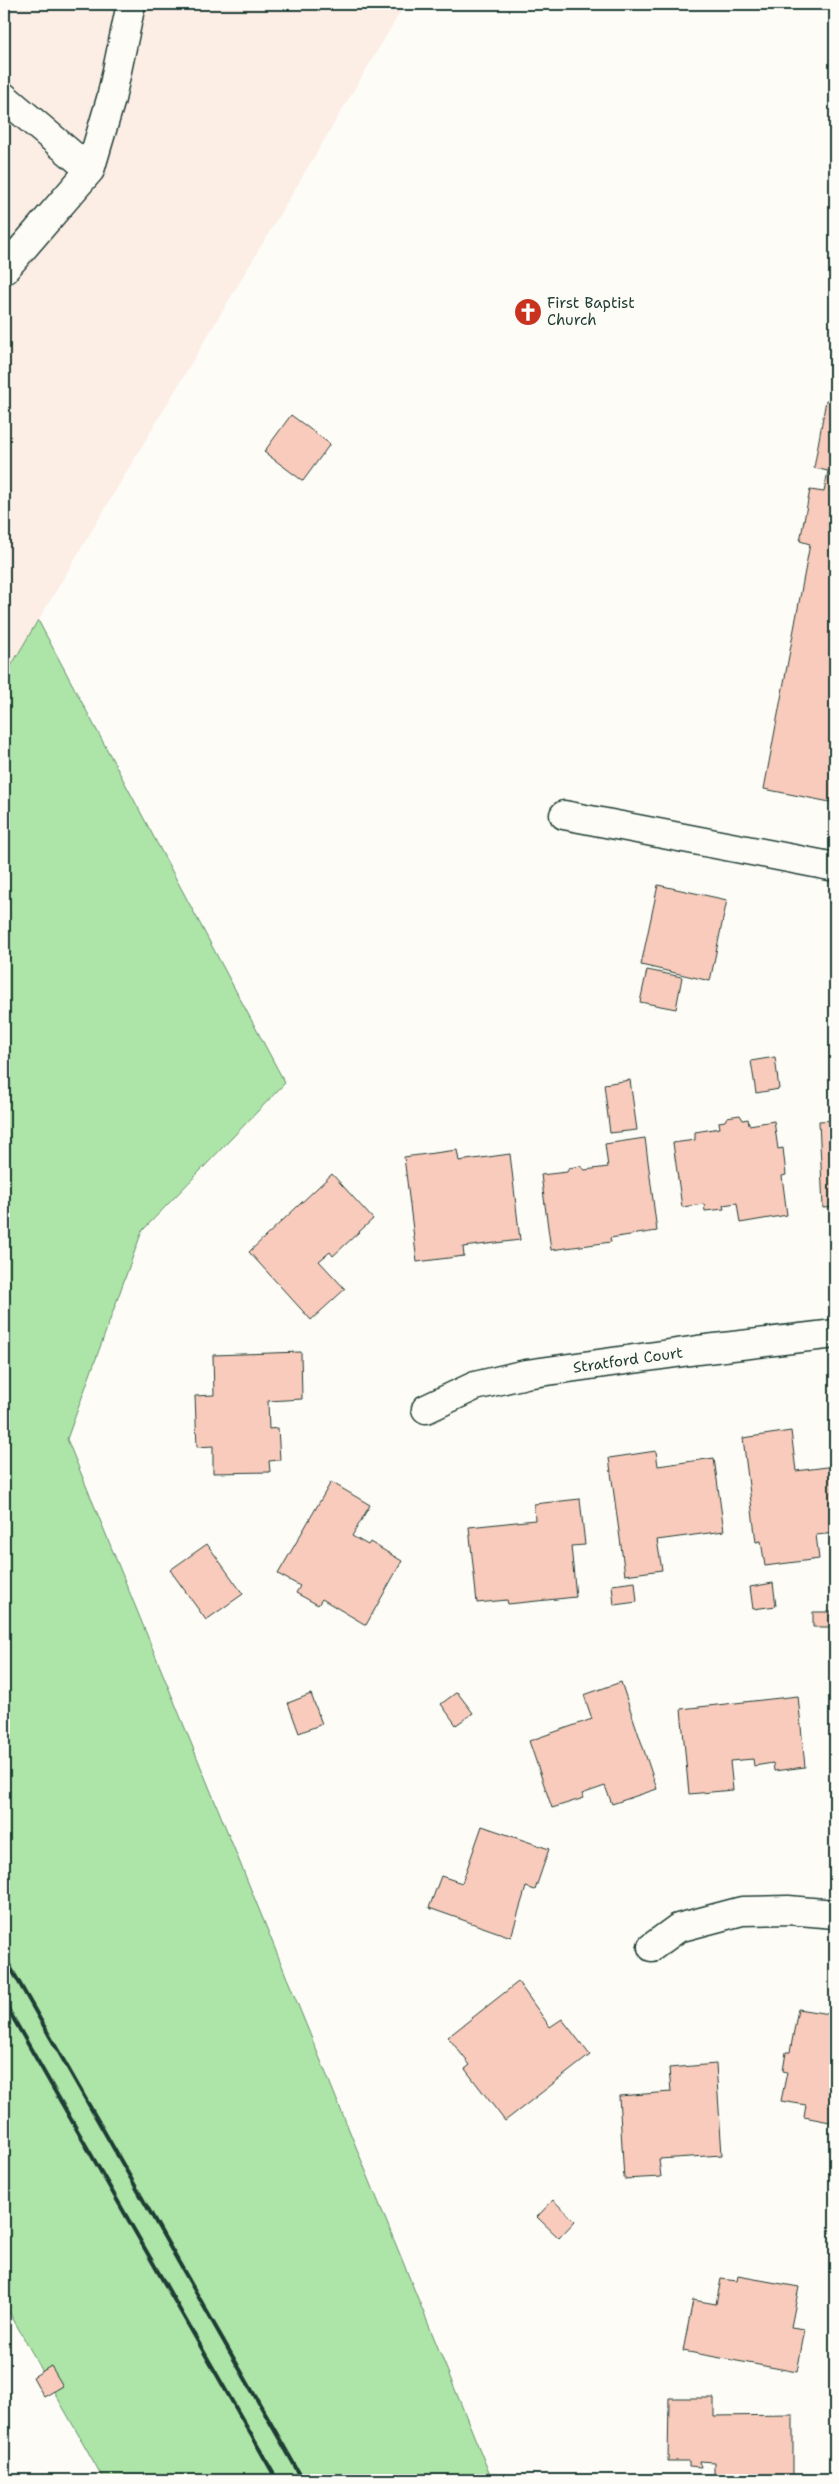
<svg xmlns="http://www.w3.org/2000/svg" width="839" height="2484" font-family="'Shantell Sans',sans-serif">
<rect width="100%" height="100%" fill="#fdfcf7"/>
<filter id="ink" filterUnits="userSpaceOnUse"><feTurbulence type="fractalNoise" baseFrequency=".02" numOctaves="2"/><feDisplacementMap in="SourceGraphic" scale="10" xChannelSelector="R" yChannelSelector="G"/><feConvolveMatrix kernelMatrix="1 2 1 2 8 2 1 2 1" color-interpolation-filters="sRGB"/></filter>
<g filter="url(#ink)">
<path fill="#fcede5" d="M4 4H405L4 678Z"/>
<path fill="#ade4a7" stroke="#66906e" d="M38 620 285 1083 142 1231 67 1439 492 2480H104L4 2303V678Z"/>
<path fill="#f9cbbc" stroke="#1f3d34" d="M826 400 835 401V803L764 789 810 544 800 541 810 490 824 492 828 471 814 468Z
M291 415 330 444 303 481 264 452Z
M658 885 727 900 710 981 641 965Z
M647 970 682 977 676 1009 640 1002Z
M775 1057 779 1089 756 1093 751 1061Z
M630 1080 637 1130 610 1133 604 1084Z
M740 1115 743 1120 748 1119 749 1125 774 1121 778 1149 783 1148 786 1175 782 1176 787 1215 740 1223 737 1203 723 1205 724 1209 705 1211 704 1204 682 1207 673 1143 695 1140V1132L720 1128 719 1122 725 1121 727 1117Z
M835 1120V1207L823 1208 819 1121Z
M645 1138 657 1231 610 1238 611 1242 551 1250 541 1175 567 1172 569 1168 580 1166 585 1170 608 1167 605 1144Z
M457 1150 459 1161 510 1154 520 1240 463 1247 464 1256 417 1262 404 1157Z
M332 1174 373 1219 333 1256 330 1252 319 1261 345 1289 311 1320 249 1252Z
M301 1352 302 1399 268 1401 269 1429 278 1428 280 1460 269 1461 270 1472 213 1473V1446L197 1447 195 1396 214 1395 213 1355Z
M791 1431 796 1471 835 1466V1533L816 1535 819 1559 765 1566 761 1541 756 1542 743 1438Z
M656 1451 658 1466 714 1458 724 1531 657 1540 662 1570 625 1575 609 1458Z
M331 1482 370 1505 352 1536 368 1545 370 1542 402 1561 366 1625 322 1599 318 1605 296 1593 300 1586 278 1574Z
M580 1499 585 1545 571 1546 576 1597 508 1604 507 1600 477 1603 469 1527 535 1520 534 1504Z
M207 1544 243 1594 206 1620 170 1570Z
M635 1582 637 1602 614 1605 612 1585Z
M773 1583 776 1606 753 1609 750 1587Z
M813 1612H833V1627H813Z
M621 1682 657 1789 612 1804 605 1786 582 1794 584 1798 552 1808 529 1741 592 1719 584 1695Z
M457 1692 473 1713 456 1725 441 1704Z
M311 1694 322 1724 299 1733 288 1703Z
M798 1696 805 1767 774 1771 773 1763 754 1766 753 1759 730 1761 733 1790 689 1794 681 1709Z
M482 1826 549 1849 535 1890 526 1887 511 1937 429 1908 441 1876 462 1883Z
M518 1982 550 2027 562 2019 590 2055 505 2121 465 2069 470 2065 448 2037Z
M798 2009 835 2015V2113L832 2112 830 2122 804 2117 806 2105 781 2101 787 2072 783 2071 786 2052H790Z
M716 2064 722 2155 659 2159 661 2177 624 2179 619 2096 671 2092 669 2068Z
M553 2200 575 2221 559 2238 537 2217Z
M738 2276 799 2287 791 2327 805 2329 797 2372 683 2351 693 2300 716 2304 721 2279 737 2281Z
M51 2366 63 2386 44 2397 33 2377Z
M669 2398H714V2416L793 2415V2480H714V2462L700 2461 701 2467 689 2466V2461H668Z"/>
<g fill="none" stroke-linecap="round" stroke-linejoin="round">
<g stroke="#1f3d34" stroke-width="31">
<path id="minor" d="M4 97 90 170
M4 270 90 170 111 99 131 4
M564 815 835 867
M426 1409 475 1386 526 1374 698 1350 835 1334
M652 1947 678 1928 742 1911 788 1910 835 1914"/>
</g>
<use href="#minor" stroke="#fdfcf7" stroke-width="28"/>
<path stroke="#1f3d34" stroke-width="4" d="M4 1956 303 2480
M4 2002 277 2480"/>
</g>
</g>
<defs>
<g id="church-disc" transform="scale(1.4375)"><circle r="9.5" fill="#c8321e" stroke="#fdfcf7"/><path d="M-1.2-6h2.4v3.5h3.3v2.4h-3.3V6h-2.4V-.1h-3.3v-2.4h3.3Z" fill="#fff"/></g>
</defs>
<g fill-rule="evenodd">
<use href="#church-disc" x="528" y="312"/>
</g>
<g text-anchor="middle" stroke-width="4" stroke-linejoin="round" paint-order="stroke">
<g font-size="15" fill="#1f3d34" stroke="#fdfcf7" text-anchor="start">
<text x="547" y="308">First Baptist<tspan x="547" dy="17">Church</tspan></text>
</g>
<g font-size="15" fill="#1f3d34" stroke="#fdfcf7">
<text transform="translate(628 1360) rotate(-8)" y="5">Stratford Court</text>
</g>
</g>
<rect width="839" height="2484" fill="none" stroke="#fdfcf7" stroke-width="20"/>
<rect x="10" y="10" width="819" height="2464" fill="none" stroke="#1f3d34" stroke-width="2" filter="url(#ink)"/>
</svg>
